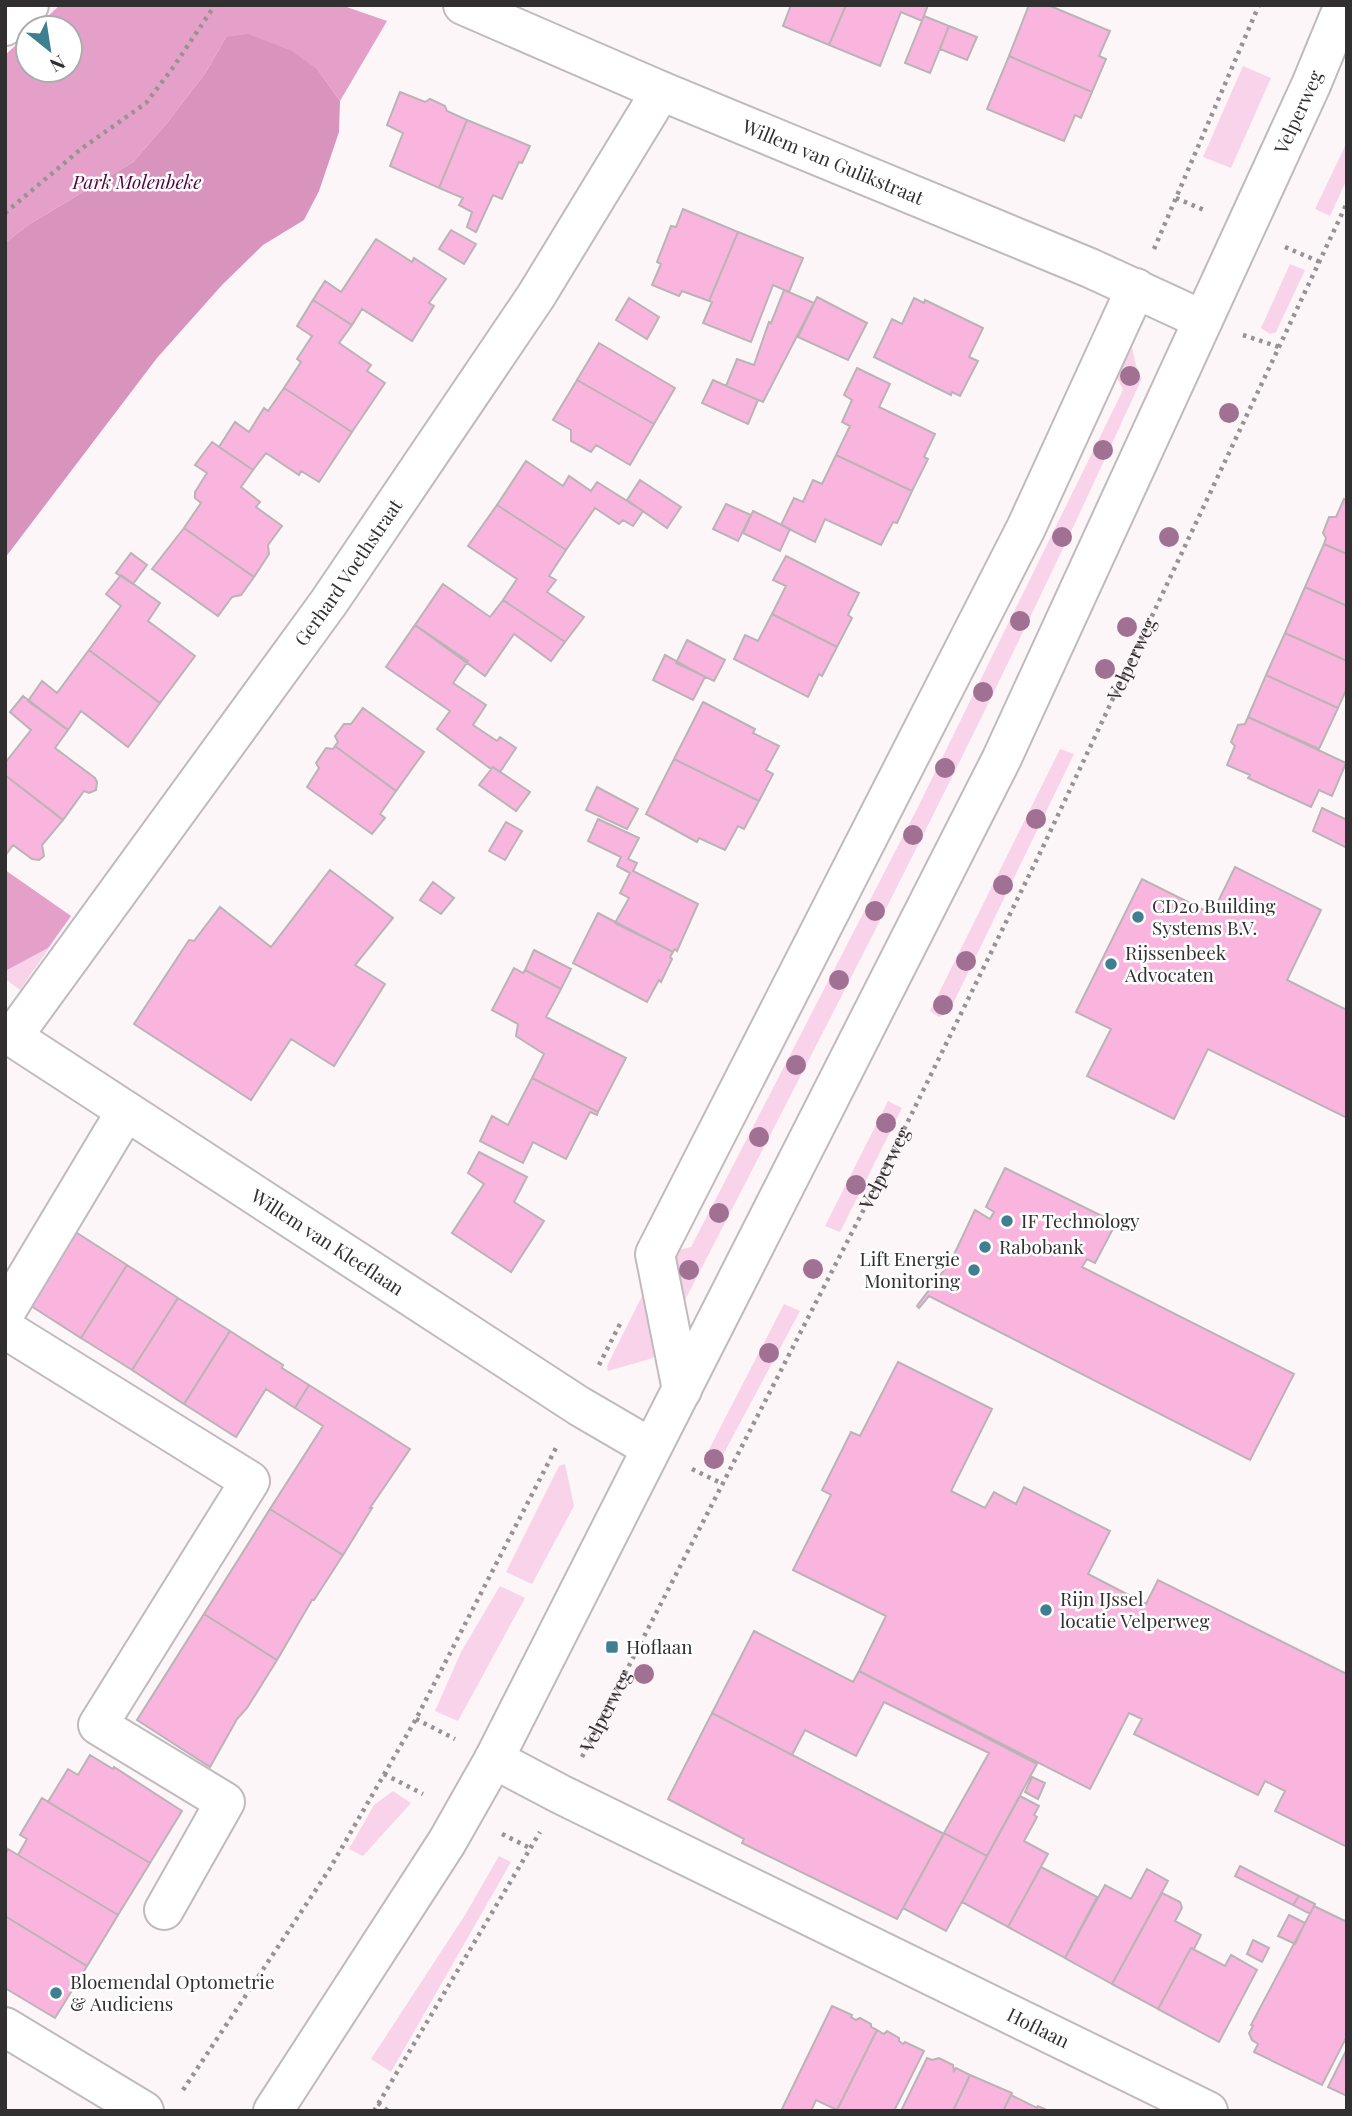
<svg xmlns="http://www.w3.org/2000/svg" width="1352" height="2116" font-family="'Playfair Display',serif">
<rect width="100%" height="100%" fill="#fcf6f9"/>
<path fill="#f9d3e9" d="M1243 66 1271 78 1231 168 1203 157Z
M1347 142V179L1330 216 1315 209Z
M1290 264 1305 270 1276 332 1270 334 1261 328Z
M1130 339 1138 374 1142 378C1000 692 841 998 683 1304L669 1271 675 1251 691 1247 917 809 1123 390 1115 373Z
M1060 749 1074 754 949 1012 939 1017 930 1011Z
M5 870 71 916 20 990 5 979Z
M888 1101 902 1108 840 1232 825 1226Z
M643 1294H650L662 1342 653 1358 608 1371 607 1366Z
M784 1304 800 1311 717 1466 704 1459Z
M565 1464 574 1506 532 1584 506 1572 559 1466Z
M500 1586 525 1598 458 1721 435 1711 461 1652Z
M393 1791 411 1803 363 1856 349 1849 374 1805Z
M499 1856 511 1862 391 2072 371 2059 465 1915Z"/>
<path fill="#e5a0c9" d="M60 5H341L387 21 340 101 318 70 226 37 206 72 167 123 133 162 28 225 5 243V55L28 34V70H70V28H35Z
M5 870 71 916 48 948 5 971Z"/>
<path fill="#d894bd" d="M248 34 292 51 318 70 340 101 339 132 319 191 304 220 263 245 222 285 157 358 5 558V243L28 225 133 162 167 123 206 72 226 37Z"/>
<path fill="#fab5de" stroke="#bab4b7" stroke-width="2" d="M791 5H846L829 45 783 26Z
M846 5H928L922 21 901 12 880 66 829 45Z
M1029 5H1048L1110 31 1099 56 1106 59 1092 92 1009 56Z
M924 16 949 26 930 73 905 63Z
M949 26 977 37 967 60 940 49Z
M1009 56 1092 92 1081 118 1075 115 1064 141 987 109Z
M400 92 425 102 430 99 445 106 447 111 467 120 439 188 390 166 403 133 387 125Z
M467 120 530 146 522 163 519 162 502 199 493 195 476 232 467 227 472 212 459 205 463 198 439 188Z
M683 209 738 232 709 301 682 291 679 296 652 285 661 264 657 262 671 226 676 227Z
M451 230 476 244 464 264 439 249Z
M738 232 803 258 789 292 773 285 751 342 703 323 712 302 709 301Z
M376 239 412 262 414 258 446 279 429 303 434 306 412 341 362 309 352 325 313 300 325 281 341 292Z
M784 290 814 303 763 402 726 386 737 359 754 365 769 322 771 323Z
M817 297 867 323 848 360 798 337Z
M629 298 659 317 647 339 616 320Z
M914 298 924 303 925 300 983 328 969 357 978 361 960 396 952 392 951 395 874 357 892 319 902 324Z
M313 300 352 325 339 343 371 365 367 371 385 383 352 432 284 388 301 362 297 359 312 336 297 326Z
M599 343 675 388 654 424 577 380Z
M857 368 890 384 879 407 935 434 924 457 928 459 912 491 836 455 850 426 842 422 852 400 844 395Z
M577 380 654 424 630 465 596 445 591 452 571 441V430L553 420Z
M713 380 758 400 748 424 702 403Z
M284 388 352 432 319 482 301 471 299 475 266 453 253 470 219 447 235 422 249 432 264 408 268 411Z
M212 442 253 470 241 487 260 502 256 507 282 526 268 545 269 554 254 577 184 528 201 503 195 498V492L207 473 195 465Z
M836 455 912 491 897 523 893 522 881 545 825 519 815 542 781 525 794 498 803 502 813 480 822 484Z
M526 461 563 486 569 476 591 491 597 482 643 511 633 526 623 520 619 524 595 508 566 550 497 505Z
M640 480 681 507 667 528 627 500Z
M1344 499 1347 500V554L1324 544 1326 538 1323 533 1329 517H1336Z
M726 504 751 515 738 541 713 529Z
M497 505 566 550 549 576 556 580 547 592 584 617 565 642 503 600 517 579 468 546Z
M753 511 790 529 780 551 743 533Z
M184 528 254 577 241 595 232 597 218 616 152 569Z
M1324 544 1347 554V606L1305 587Z
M131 553 147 565 133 584 116 573Z
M786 556 859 593 848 615 852 618 837 647 772 614 786 586 773 580Z
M121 575 160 603 148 621 195 656 160 703 89 650 121 606 106 594Z
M443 584 490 617 503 600 565 642 551 661 514 634 485 676 415 625Z
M1305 587 1347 606V661L1285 633Z
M772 614 837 647 822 676 819 674 808 697 734 659 745 635 758 641Z
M415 625 468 661 453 683 486 705 473 725 497 741 500 737 516 748 500 772 493 767 491 769 437 729 450 711 386 667Z
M1285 633 1347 661V688L1338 708 1266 675Z
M687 640 725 660 714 681 676 663Z
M89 650 160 703 128 747 81 711 68 730 28 701 42 681 57 693Z
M665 655 705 677 693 700 653 680Z
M1266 675 1338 708 1319 749 1248 717Z
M23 696 68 730 55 748 95 778 97 782 96 790 89 793 84 791 63 820 5 775V763L31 730 10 712Z
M703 702 755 729 753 733 779 746 766 770 773 774 759 801 674 759Z
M363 708 424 752 396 791 335 746 338 742 335 736 344 724H351Z
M1248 717 1346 763 1332 796 1319 790 1311 807 1248 778 1250 775 1227 765 1235 746 1231 742 1238 725 1245 724Z
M335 746 396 791 380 814 385 818 372 834 307 787 319 768 316 763 326 748 333 749Z
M674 759 759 801 744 829 738 826 725 850 699 838 697 842 646 814Z
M493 767 530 792 516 811 479 785Z
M5 775 63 820 42 845 44 856 39 860 32 859 13 845 5 856Z
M597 787 638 809 627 829 586 810Z
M1322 808 1347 820V848L1313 831Z
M598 819 639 838 628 859 637 863 633 871 698 904 677 951 675 949 673 952 615 923 629 898 620 893 630 873 617 866 621 857 588 841Z
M506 822 522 831 505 860 489 851Z
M1235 867 1321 910 1287 980 1347 1010V1118L1208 1049 1174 1119 1087 1076 1111 1029 1076 1012 1142 879 1212 914Z
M330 870 393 918 355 965 385 984 334 1066 291 1039 251 1100 134 1024 189 940 194 941 220 907 271 947Z
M433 882 454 898 441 914 420 900Z
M598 913 673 952 670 957 672 959 661 982 659 980 647 1002 573 963Z
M534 950 571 969 561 989 525 970Z
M514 968 523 973 525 970 561 989 546 1017 626 1058 598 1112 532 1078 544 1054 516 1036 518 1024 492 1010Z
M532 1078 598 1112 597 1115 590 1112 566 1159 533 1142 523 1163 480 1141 492 1116 508 1125Z
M479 1152 527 1177 514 1202 544 1221 511 1272 452 1233 484 1184 468 1173Z
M1005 1168 1116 1223 1095 1263 1087 1259 1082 1267 1294 1374 1250 1460 929 1296 919 1308 917 1306 951 1261 975 1210 990 1219 994 1212 986 1207Z
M74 1231 127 1265 81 1338 28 1304Z
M127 1265 178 1298 132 1370 81 1338Z
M178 1298 230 1331 184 1404 132 1370Z
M230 1331 283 1365 282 1368 309 1385 295 1408 266 1389 236 1437 184 1404Z
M898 1362 992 1409 951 1491 985 1508 994 1492 1016 1504 1024 1487 1110 1531 1088 1574 1146 1604 1158 1580 1347 1674V1847L1275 1811 1285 1791 1265 1781 1258 1795 1134 1734 1142 1719 1129 1713 1090 1789 859 1671 886 1616 793 1570 831 1495 822 1490 851 1432 860 1436Z
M309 1385 410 1449 370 1508H372L343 1555 270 1509 323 1426 295 1408Z
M270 1509 343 1555 314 1600H312L277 1660 204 1614Z
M204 1614 277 1660 247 1708 237 1719 210 1767 137 1720Z
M754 1631 853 1682 859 1671 1037 1764 987 1856 944 1833 989 1753 884 1702 856 1756 805 1730 792 1755 712 1713Z
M712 1713 944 1834 897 1919 742 1843 744 1839 668 1799Z
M90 1755 113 1769 114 1767 182 1811 150 1863 48 1802 68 1769 78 1775Z
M1032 1777 1045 1783 1038 1799 1025 1792Z
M1020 1796 1039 1806 1034 1815 1037 1817 1024 1841 1048 1854 1008 1927 962 1902Z
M42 1798 150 1863 118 1915 18 1855 27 1839 20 1835Z
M944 1833 987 1856 946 1931 903 1908Z
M8 1849 118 1915 87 1966 5 1916V1855Z
M1240 1866 1299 1896 1293 1905 1235 1876Z
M1041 1867 1097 1897 1065 1958 1008 1927Z
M1147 1869 1168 1881 1112 1984 1065 1958 1105 1885 1131 1899Z
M1162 1893 1180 1902 1182 1908 1175 1921 1201 1935 1194 1949 1191 1948 1158 2009 1112 1984Z
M1299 1896 1315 1904 1310 1914 1293 1905Z
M1314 1906 1347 1922V2036L1322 2085 1254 2052 1258 2044 1252 2040 1249 2033 1253 2026 1251 2025Z
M1289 1915 1305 1923 1295 1944 1278 1936Z
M5 1916 87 1966 55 2018 5 1988Z
M1253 1940 1269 1948 1262 1962 1247 1954Z
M1191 1948 1225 1966 1231 1955 1257 1970 1219 2042 1158 2009Z
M832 2006 852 2015 851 2017 856 2020 860 2018 871 2024V2027L877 2030 837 2110 816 2100 811 2111H781Z
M877 2030 884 2034 887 2031 899 2038V2041L903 2044 905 2042 924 2051 894 2111H839L837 2110Z
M1347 2049V2096L1328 2087Z
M927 2058 932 2060 939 2058 953 2065 954 2071 956 2068 970 2075 953 2111H901Z
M970 2075 1012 2093 1003 2111H953Z
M1011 2095 1037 2108 1038 2106 1049 2111H1003Z"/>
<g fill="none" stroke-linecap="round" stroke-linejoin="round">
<g stroke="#c0babd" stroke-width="42">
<g id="minor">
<path id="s2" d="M463 5 661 91 1090 268 1203 320"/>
<path d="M5 26 29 5"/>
<path id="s3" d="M5 1032 579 1406 651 1448"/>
<path id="s4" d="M13 1036 329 602 536 296 661 91"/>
<path d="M5 1313 126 1111"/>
<path d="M5 1329 250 1481 98 1725 225 1802 164 1910"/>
<path d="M682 1390 655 1254 1026 528 1136 288"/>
<path id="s5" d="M494 1759 562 1795 1208 2111"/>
<path d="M5 2027 144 2111"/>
</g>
</g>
<g stroke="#c0babd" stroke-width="42">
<g id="major">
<path id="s6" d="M273 2111 447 1842 494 1759 1002 758 1311 85 1344 5"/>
</g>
</g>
<g stroke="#979395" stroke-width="4.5" stroke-dasharray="3.5 5" stroke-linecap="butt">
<path d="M1176 198 1204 210"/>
<path d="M5 213 81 149 146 103 172 69 215 5"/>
<path d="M1285 247 1320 262"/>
<path d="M1154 249 1259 5"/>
<path d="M1243 335 1279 347"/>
<path d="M599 1365 622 1320"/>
<path d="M692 1469 723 1484"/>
<path d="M416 1719 455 1739"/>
<path id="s1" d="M582 1757 881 1176 1041 851 1347 203"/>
<path d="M384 1774 423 1794"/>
<path d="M502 1834 530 1848"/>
<path d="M183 2090 329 1870 416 1719 558 1444"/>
<path d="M378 2103 388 2111"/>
<path d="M374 2111 540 1832"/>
</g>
<use href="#minor" stroke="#fff" stroke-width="38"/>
<use href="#major" stroke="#fff" stroke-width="38"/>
</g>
<g fill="#a17193">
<circle cx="1130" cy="376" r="10"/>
<circle cx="1229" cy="413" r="10"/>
<circle cx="1103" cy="450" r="10"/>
<circle cx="1062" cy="537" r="10"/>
<circle cx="1169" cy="537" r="10"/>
<circle cx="1020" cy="621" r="10"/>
<circle cx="1127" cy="627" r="10"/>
<circle cx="1105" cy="669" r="10"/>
<circle cx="983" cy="692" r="10"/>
<circle cx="945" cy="768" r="10"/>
<circle cx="1036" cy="819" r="10"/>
<circle cx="913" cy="835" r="10"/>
<circle cx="1003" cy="885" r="10"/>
<circle cx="875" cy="911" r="10"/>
<circle cx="966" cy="961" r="10"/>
<circle cx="839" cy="980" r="10"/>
<circle cx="943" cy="1005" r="10"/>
<circle cx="796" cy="1065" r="10"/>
<circle cx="886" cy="1123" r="10"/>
<circle cx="759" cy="1137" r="10"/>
<circle cx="856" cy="1185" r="10"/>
<circle cx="719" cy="1213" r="10"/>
<circle cx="813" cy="1269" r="10"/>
<circle cx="689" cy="1270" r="10"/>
<circle cx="769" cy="1353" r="10"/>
<circle cx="714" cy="1459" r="10"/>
<circle cx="644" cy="1674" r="10"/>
</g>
<g fill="#3e7f91" stroke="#fff" stroke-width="2.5">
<circle cx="1138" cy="917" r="7"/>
<circle cx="1111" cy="964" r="7"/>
<circle cx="1007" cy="1221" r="7"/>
<circle cx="985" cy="1247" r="7"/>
<circle cx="974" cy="1270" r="7"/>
<circle cx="1046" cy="1610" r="7"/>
<rect x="605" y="1640" width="14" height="14" rx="3.5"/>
<circle cx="56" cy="1993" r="7"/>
</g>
<g text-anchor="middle" stroke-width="5" stroke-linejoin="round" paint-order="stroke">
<g font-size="19" fill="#312f30" stroke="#fff">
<text dy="7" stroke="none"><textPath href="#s6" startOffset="2249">Velperweg</textPath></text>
<text dy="7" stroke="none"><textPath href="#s2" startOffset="402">Willem van Gulikstraat</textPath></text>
<text dy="7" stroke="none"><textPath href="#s4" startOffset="572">Gerhard Voethstraat</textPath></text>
<text dy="7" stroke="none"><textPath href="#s1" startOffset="1228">Velperweg</textPath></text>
<text dy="7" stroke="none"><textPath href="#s1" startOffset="662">Velperweg</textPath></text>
<text dy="7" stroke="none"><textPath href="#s3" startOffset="385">Willem van Kleeflaan</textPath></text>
<text dy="7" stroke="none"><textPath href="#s1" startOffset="52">Velperweg</textPath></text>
<text dy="7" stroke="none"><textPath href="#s5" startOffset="607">Hoflaan</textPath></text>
</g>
<g font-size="19" font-style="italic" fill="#56043f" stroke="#fff">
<text x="137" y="189">Park Molenbeke</text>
</g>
<g font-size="19" fill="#312f30" stroke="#fff" text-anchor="start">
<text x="1152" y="913">CD20 Building<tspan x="1152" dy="22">Systems B.V.</tspan></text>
<text x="1125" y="960">Rijssenbeek<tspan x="1125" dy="22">Advocaten</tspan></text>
<text x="1021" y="1228">IF Technology</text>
<text x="999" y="1254">Rabobank</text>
<text x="960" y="1266" text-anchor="end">Lift Energie<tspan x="960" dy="22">Monitoring</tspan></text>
<text x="1060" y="1606">Rijn IJssel<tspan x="1060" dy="22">locatie Velperweg</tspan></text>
<text x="626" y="1654">Hoflaan</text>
<text x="70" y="1989">Bloemendal Optometrie<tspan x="70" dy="22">&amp; Audiciens</tspan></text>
</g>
</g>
<rect width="1352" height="2116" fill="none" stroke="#312f30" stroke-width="14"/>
<g transform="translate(49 49) rotate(150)"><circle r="33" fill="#ffffff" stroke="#adacac" stroke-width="2"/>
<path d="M0-5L12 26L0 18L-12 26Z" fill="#3e7f91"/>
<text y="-10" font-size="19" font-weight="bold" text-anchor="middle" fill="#312f30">N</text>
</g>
</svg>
